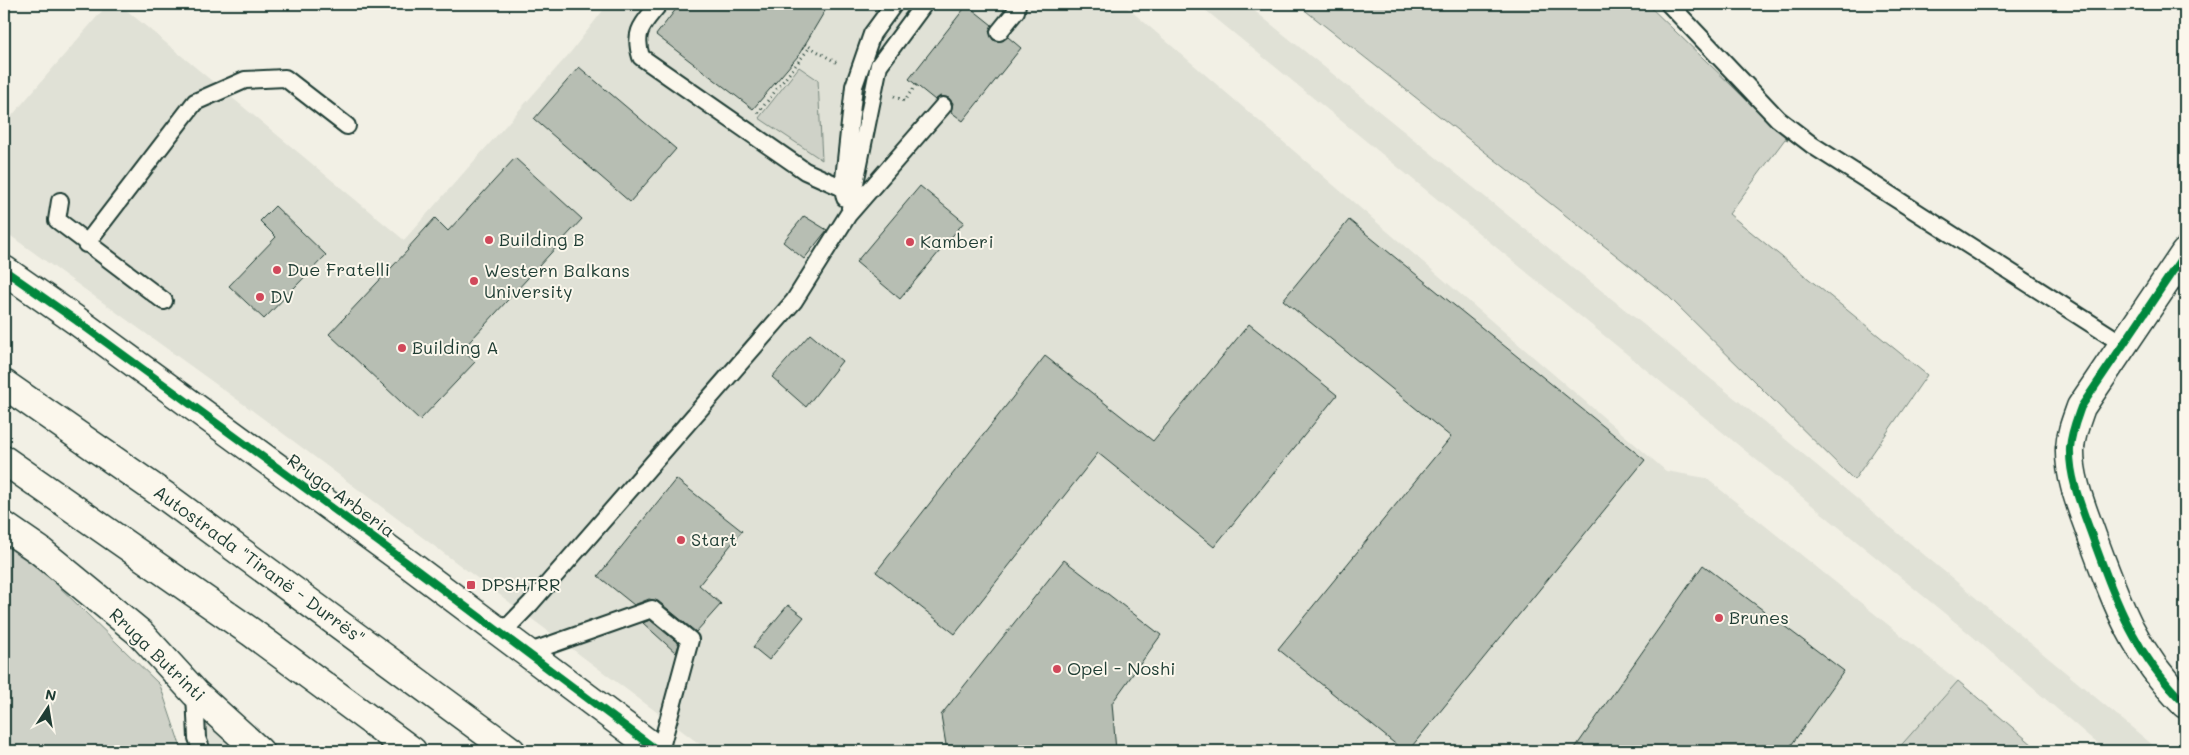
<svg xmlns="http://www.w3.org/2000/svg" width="2189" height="755" font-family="Mali,sans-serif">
<rect width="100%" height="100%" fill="#f2f0e5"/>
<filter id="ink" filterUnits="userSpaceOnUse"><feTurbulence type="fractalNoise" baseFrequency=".02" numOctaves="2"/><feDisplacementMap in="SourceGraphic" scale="10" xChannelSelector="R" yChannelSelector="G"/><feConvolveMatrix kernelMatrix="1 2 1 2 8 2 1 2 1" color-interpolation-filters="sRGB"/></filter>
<g filter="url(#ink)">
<path fill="#e0e1d6" d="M108 4H119L404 240 570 53 608 4H1123L1666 471 1706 478 1958 681 1896 751H709L253 411 4 231V125Z
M1198 4H1246L1773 429 2160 751H2106L1965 630Z
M195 693 259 751H202Z"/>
<path fill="#cfd2c8" stroke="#77887e" d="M1297 4H1647L1788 140 1785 139 1729 214 1927 375 1854 480 1668 296Z
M799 67 818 80 822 160 759 118Z
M4 545 44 572 160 685 182 751H4Z
M1958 681 2040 751H1896Z"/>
<path fill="#b7beb3" stroke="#1f3d34" d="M680 4H829L798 56 753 109 656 35Z
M967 5 992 25 989 31 993 40 1002 41 1008 37 1021 48 963 121 951 112 953 103 949 98 940 96 935 100 909 79Z
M579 67 676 149 630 202 534 119Z
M515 158 582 219 462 350 475 362 420 420 329 334 408 250 407 249 435 218 448 231Z
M920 186 964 222 900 299 856 262Z
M275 206 326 255 264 319 229 286 276 237 260 221Z
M804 216 827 230 804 259 783 242Z
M1349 220 1645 460 1408 751H1404L1278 649 1451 437 1283 300Z
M1249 324 1337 395 1214 547 1098 453 955 634 876 572 1045 356 1153 441Z
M810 334 842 361 806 407 772 377Z
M676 479 742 531 699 585 721 604 696 632 658 601 649 599 634 605 598 576Z
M1064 560 1161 635 1112 703 1116 751H947L941 715Z
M1703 565 1844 671 1787 751H1573Z
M788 605 804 617 769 660 753 647Z
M650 620 679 644 676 653 643 623Z"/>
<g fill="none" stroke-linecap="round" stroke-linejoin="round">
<g stroke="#1f3d34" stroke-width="20">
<path id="lane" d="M659 4C643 24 633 31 641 57L805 171 843 188
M1669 4 1778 119 1812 145 2123 344
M999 32 1016 11 1017 4
M845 198 843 188 854 86 872 34 894 4
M60 201 57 220 164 301
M850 208 879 65 924 4
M86 244 195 102 245 80 285 78 347 126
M502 633 531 603 794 301 848 215 943 106
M527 653 652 609 690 640 660 751
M195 693 197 738 202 751"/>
</g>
<g stroke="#1f3d34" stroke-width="31">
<path id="secondary" d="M2185 253 2081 407C2076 421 2071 433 2070 448 2069 478 2082 508 2092 536 2117 604 2133 651 2185 704
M4 270 77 321 410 565 658 751
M4 526 39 550 140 633 195 693 259 751"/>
</g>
<g stroke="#1f3d34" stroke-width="31">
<path id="highway" d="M4 384 165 496 511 751
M4 460 251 632 412 751"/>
</g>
<path stroke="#1f3d34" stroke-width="3" stroke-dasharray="1 4" stroke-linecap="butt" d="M805 44 839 64
M894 96 904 101 916 85
M758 113 810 47"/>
<use href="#lane" stroke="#fbf7ec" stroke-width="16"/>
<use href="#secondary" stroke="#fbf7ec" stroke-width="28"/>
<use href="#highway" stroke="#fbf7ec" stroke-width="28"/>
<g stroke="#fbf7ec" stroke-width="11">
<path id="cycleway" d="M2185 253 2081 407C2076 421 2071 433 2070 448 2069 478 2082 508 2092 536 2117 604 2133 651 2185 704
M4 270 77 321 410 565 658 751"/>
</g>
<use href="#cycleway" stroke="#00873e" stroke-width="8"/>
</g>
</g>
<g fill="#d1495b" stroke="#fbf7ec" stroke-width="2">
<circle cx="489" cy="240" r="5"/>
<circle cx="910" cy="242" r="5"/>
<circle cx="277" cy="270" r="5"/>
<circle cx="474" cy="281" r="5"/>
<circle cx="260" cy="297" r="5"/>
<circle cx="402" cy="348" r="5"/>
<circle cx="681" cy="540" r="5"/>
<rect x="466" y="580" width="10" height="10" rx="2.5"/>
<circle cx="1719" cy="618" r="5"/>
<circle cx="1057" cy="669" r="5"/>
</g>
<g text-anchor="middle" stroke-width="4" stroke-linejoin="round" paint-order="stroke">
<g font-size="18" fill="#1f3d34" stroke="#fbf7ec" text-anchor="start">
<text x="499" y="246">Building B</text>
<text x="920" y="248">Kamberi</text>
<text x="287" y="276">Due Fratelli</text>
<text x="484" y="277">Western Balkans<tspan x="484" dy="21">University</tspan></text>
<text x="270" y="303">DV</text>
<text x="412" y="354">Building A</text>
<text x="691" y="546">Start</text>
<text x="481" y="591">DPSHTRR</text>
<text x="1729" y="624">Brunes</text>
<text x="1067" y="675">Opel - Noshi</text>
</g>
<g font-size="18" fill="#1f3d34" stroke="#fbf7ec">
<text transform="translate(341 496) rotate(36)" y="6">Rruga Arberia</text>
<text transform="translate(259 565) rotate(36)" y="6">Autostrada "Tiranë - Durrës"</text>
<text transform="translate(157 655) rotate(44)" y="6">Rruga Butrinti</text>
</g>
</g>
<rect width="2189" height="755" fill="none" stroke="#fbf7ec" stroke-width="20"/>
<rect x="10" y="10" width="2169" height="735" fill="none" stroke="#1f3d34" stroke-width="2" filter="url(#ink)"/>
<g transform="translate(48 708) rotate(12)" stroke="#fbf7ec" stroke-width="4" paint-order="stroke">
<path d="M0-4L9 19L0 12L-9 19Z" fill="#1f3d34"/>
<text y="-8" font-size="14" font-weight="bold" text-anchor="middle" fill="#1f3d34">N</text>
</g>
</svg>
